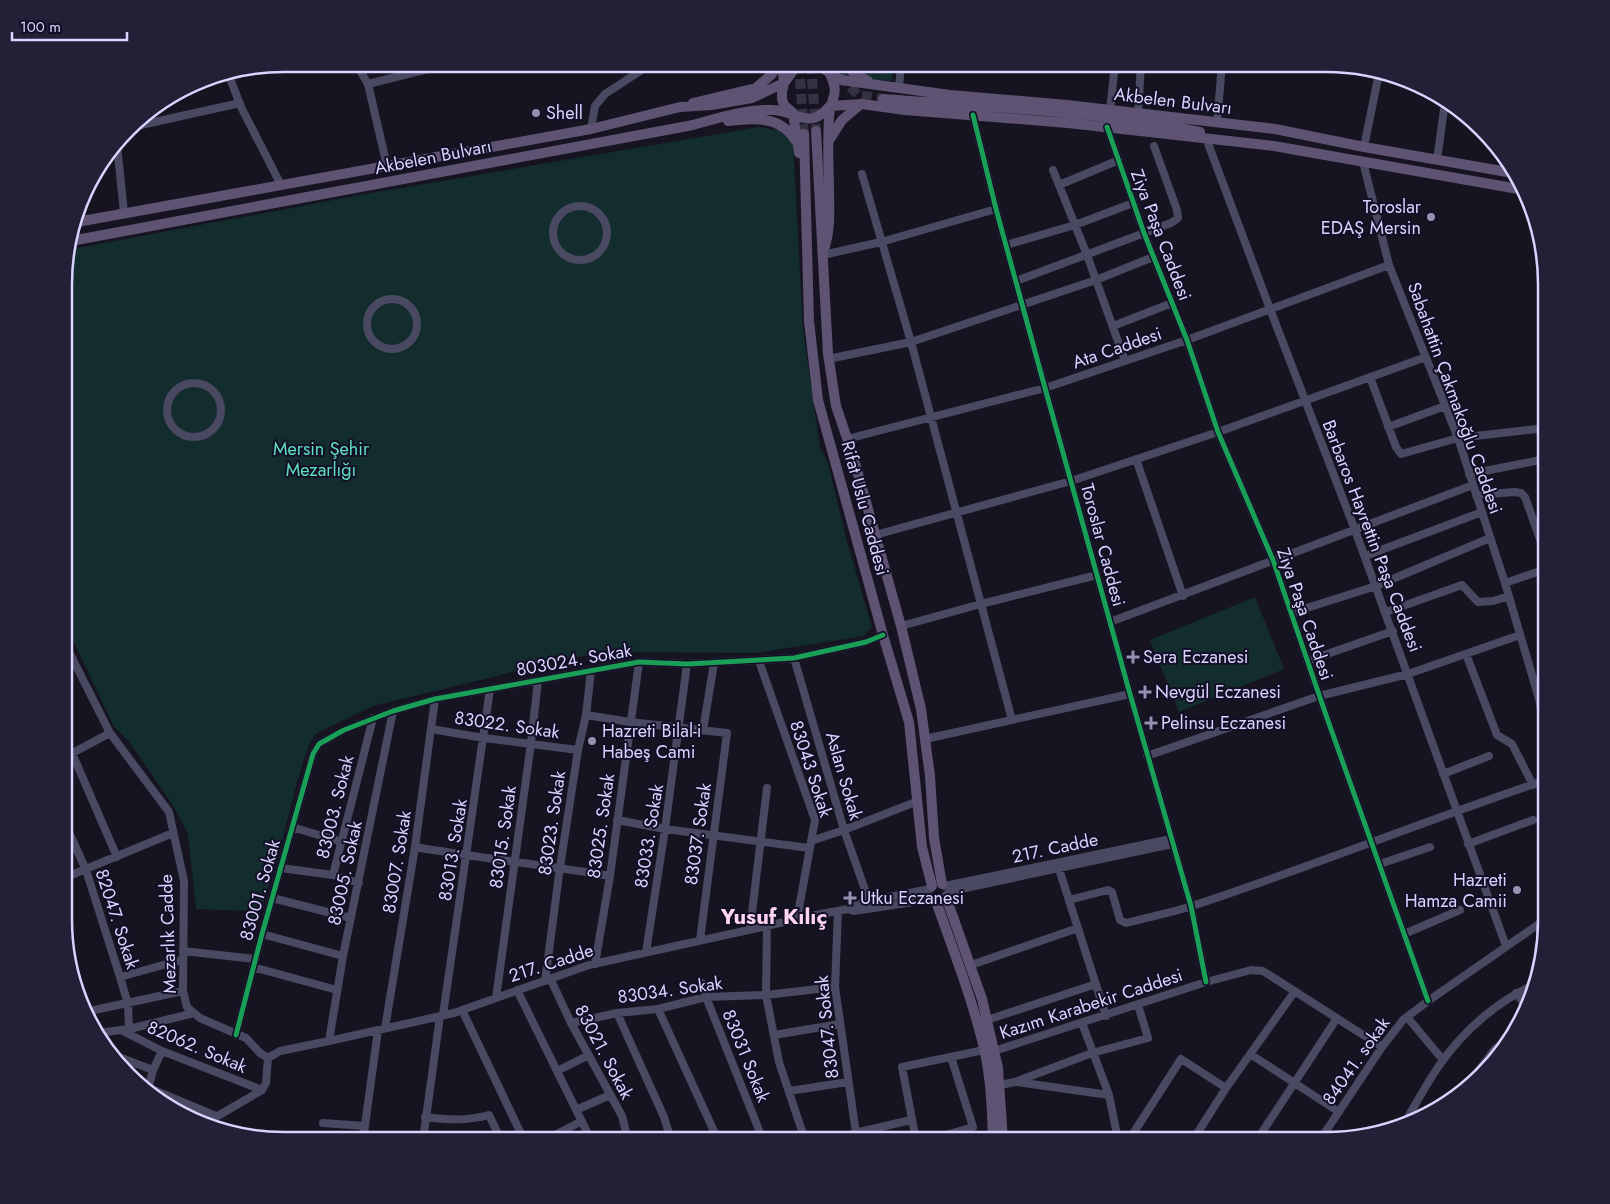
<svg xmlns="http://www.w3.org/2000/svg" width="1610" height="1204" font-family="Jost,sans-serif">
<rect width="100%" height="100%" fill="#161421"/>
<path fill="#132c2d" d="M829 64H894L892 81 847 79 833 68Z
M759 127 784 131 793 141 803 330 820 447 828 463 847 542 872 627 864 636 756 653 615 652 553 660 493 677 373 706 315 734 309 745 298 778 279 853 258 919H250V911L196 909 188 834 174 807 128 740 114 727 65 623 66 255 67 250 360 195Z
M1255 597 1284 669 1179 712 1150 640Z"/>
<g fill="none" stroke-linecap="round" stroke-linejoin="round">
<path stroke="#333142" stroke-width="10" stroke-dasharray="10 5" stroke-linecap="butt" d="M799 64 804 134
M811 64 816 131
M831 64 841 77 858 95 883 99"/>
<path stroke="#4a4962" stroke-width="8" d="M356 64 368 84 387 166
M228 73 241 107 281 185
M368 84 448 64
M899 88 901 64
M1110 110 1115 64
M1138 113 1141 64
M973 115 996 209 1045 388 1130 694 1191 906 1206 982
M1217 122 1222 64
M132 127 240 103
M1107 127 1144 233 1187 340 1218 432 1273 560 1327 718 1428 1001
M591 129 595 106 605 94 651 64
M1206 138 1270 309 1355 530 1506 946
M117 145 124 213
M1364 147 1379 73
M1437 160 1445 102
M1363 162 1389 265 1458 438 1505 583 1539 699 1546 730
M1053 170 1087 255 1125 361
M862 174 911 342 1012 720
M1059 185 1119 160
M553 233a27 27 0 1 1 54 0a27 27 0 1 1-54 0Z
M1006 245 1075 225 1133 203
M823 255 881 242 996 209
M1016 281 1171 223 1178 218 1177 210 1154 146
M367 324a25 25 0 1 1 50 0a25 25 0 1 1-50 0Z
M1113 326 1172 303
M828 359 911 342 1096 280 1153 257
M1370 377 1396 447 1401 454 1458 438 1546 428
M167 410a27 27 0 1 1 54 0a27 27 0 1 1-54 0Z
M1388 427 1445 406
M847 439 1045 388 1187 340 1389 265
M1136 459 1183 596
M1469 474 1546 459
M1476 495 1515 492 1521 493 1525 497 1546 556
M875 535 1071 481 1218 432 1426 357
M1365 556 1482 512
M1505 583 1546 569
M1386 612 1462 585 1478 602 1493 601 1509 596
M1291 613 1376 586 1490 538
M1110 622 1473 485
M901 626 981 604 1097 575
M65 644 110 733 169 812 184 881 183 991 187 1007 200 1018 246 1038 260 1053 268 1058
M1466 654 1497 735 1512 744 1533 785
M794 658 844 830 869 901
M759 661 815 820 797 919
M1307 661 1393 631
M1535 684 1546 678
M586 715 630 722 727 733 700 940
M431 729 484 738 578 750
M703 730 714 663
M925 739 1130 694
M72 753 117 857
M1147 756 1319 696 1408 674 1520 635
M65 757 110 733
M1443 774 1489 756
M617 820 665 829 809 848
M64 821 86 870 120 977 128 1004 129 1029
M292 827 342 842
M811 841 844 830 918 801
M1468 844 1533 820
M415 847C480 858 545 865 610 876
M1380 864 1430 847
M281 868 333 875 359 883
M1059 869 1106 1016
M333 875 373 718
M64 878 173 833
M945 886 1171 839
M947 894 961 889 1172 844
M272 898 351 918
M1069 900 1108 890 1112 892 1120 920 1126 923C1148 917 1171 913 1192 906 1311 867 1427 820 1546 780
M848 909 854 911 932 899
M838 911 835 987 857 1140
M767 925 766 995 779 1062 805 1140
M750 929 767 788
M262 934 343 956
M1404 934 1460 910
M183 951 255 959
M646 952 665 829 687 664
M595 964 610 876 639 662
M971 965 1078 928
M253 967 337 990
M120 977 181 960
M550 978 571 1023 622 1116 628 1140
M545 981 560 867 578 750 586 715 591 671
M702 983 706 997 763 1140
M517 990 591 1140
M1516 993 1527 1008
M496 998 531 743 538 680
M658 1009 718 1140
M462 1010 524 1140
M85 1012 183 991
M617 1013 664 1117 671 1140
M443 1015 490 689
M1407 1017 1443 1060
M987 1020 1096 984
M571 1023 617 1013 658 1009 706 997 766 995 835 987
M1082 1023 1109 1095 1118 1140
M385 1028 415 847 435 699
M121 1030 162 1051 262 1090
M98 1033 129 1029 194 1013
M236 1035 262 934 313 754 319 744 344 730 393 711 435 699 639 662 687 664 794 658 866 642 883 635
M774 1035 840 1024
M329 1041 343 956 393 711
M994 1051 1206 982 1251 970 1263 971 1382 1047
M1250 1054 1339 1112
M116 1056 153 1070
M268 1058 280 1051 329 1041 454 1013 589 965 821 914 848 909 853 905 869 901 930 889
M557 1071 589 1055
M1017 1082 1109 1095
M1470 1082 1495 1049 1506 1041
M1000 1085 1015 1082 1092 1053 1148 1038 1138 1005
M149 1088 216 1116
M149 1091C149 1076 156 1064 162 1051
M789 1091 848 1082
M576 1110 610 1095
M425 1117C447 1120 467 1121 489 1115L501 1140
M1405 1122C1417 1102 1428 1081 1441 1063 1464 1030 1498 1001 1534 985
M323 1123 365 1126
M204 1124 262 1090 266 1083 268 1058
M1014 1136 1047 1140
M363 1140 378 1030
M423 1140 440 1016
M545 1140 582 1121
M836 1140 855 1133 911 1120
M916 1140 902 1067 984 1050
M929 1140 973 1127 951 1057
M1129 1140 1181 1059 1226 1088
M1193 1140 1226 1088 1295 991
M1257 1140 1337 1018
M1320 1140 1382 1047 1403 1020 1428 1001 1546 919"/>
<path stroke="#5e5373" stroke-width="10" d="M782 64 784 83 782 92V99L784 105 793 113 799 153
M845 64 855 74 868 81
M883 99C988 107 1096 111 1200 132
M693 103 756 88 772 74 777 64
M728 121C752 118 780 115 795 140
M816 131 828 354 836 406 853 456 901 626 921 709 930 776 934 838 942 884
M804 134 809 321 818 400 883 635 909 722 922 847 932 886
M828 142 842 120 861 104
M77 222 591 129 680 107 711 105 752 98 784 83 795 68 804 65H814L821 67 841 80 950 95 1067 105 1275 129 1364 147 1513 173
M71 241 693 125C719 118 745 109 773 110 787 110 801 121 814 118 821 116 825 111 830 106L862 104 905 110 1068 123 1274 146 1524 190
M825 247C831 226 829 208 829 186 828 162 828 140 829 116 831 94 841 97 829 72
M946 897 982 999 998 1068 1003 1140
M936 901C953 950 972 998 984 1048 991 1078 992 1109 993 1140"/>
<g stroke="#130f26" stroke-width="8">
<path id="cycleway" d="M973 115 996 209 1045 388 1130 694 1191 906 1206 982
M1107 127 1144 233 1187 340 1218 432 1273 560 1327 718 1428 1001
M236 1035 262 934 313 754 319 744 344 730 393 711 435 699 639 662 687 664 794 658 866 642 883 635"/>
</g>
<use href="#cycleway" stroke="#1a9f57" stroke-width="5"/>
</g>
<g fill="#9591b1" stroke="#130f26" stroke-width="2">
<circle cx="536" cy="113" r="5"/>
<circle cx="1431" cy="217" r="5"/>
<path d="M1130.5 649.5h5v5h5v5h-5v5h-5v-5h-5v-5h5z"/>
<path d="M1142.5 684.5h5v5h5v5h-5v5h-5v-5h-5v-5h5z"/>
<path d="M1148.5 715.5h5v5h5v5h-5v5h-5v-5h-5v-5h5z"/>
<circle cx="592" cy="741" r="5"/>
<circle cx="1517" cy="890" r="5"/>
<path d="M847.5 890.5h5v5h5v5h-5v5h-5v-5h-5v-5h5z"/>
</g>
<g text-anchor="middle" stroke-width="4" stroke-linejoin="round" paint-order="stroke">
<g font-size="18" fill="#d9d4ff" stroke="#130f26">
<text transform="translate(1173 101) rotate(7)" y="6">Akbelen Bulvarı</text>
<text transform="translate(433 157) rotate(-11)" y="6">Akbelen Bulvarı</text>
<text transform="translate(1161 235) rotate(69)" y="6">Ziya Paşa Caddesi</text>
<text transform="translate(1117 348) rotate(-19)" y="6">Ata Caddesi</text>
<text transform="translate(1455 398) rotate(70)" y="6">Sabahattin Çakmakoğlu Caddesi</text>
<text transform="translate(865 508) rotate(75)" y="6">Rifat Uslu Caddesi</text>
<text transform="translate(1372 536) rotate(69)" y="6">Barbaros Hayrettin Paşa Caddesi</text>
<text transform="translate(1103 545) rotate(75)" y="6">Toroslar Caddesi</text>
<text transform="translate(1305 614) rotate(71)" y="6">Ziya Paşa Caddesi</text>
<text transform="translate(574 660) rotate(-10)" y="6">803024. Sokak</text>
<text transform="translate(507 725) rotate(8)" y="6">83022. Sokak</text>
<text transform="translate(811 769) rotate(72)" y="6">83043 Sokak</text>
<text transform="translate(844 776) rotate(74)" y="6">Aslan Sokak</text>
<text transform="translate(335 807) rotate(-76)" y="6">83003. Sokak</text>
<text transform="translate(552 823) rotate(-82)" y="6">83023. Sokak</text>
<text transform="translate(601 826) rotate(-82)" y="6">83025. Sokak</text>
<text transform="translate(698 834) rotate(-82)" y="6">83037. Sokak</text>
<text transform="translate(649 836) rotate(-81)" y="6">83033. Sokak</text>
<text transform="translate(503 837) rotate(-82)" y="6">83015. Sokak</text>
<text transform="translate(1055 848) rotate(-12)" y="6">217. Cadde</text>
<text transform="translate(453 850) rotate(-81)" y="6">83013. Sokak</text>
<text transform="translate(397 862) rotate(-81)" y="6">83007. Sokak</text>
<text transform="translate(345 873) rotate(-78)" y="6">83005. Sokak</text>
<text transform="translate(260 890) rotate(-74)" y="6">83001. Sokak</text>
<text transform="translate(117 919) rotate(72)" y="6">82047. Sokak</text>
<text transform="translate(168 934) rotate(-92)" y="6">Mezarlık Cadde</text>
<text transform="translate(551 963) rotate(-18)" y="6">217. Cadde</text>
<text transform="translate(670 990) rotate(-8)" y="6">83034. Sokak</text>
<text transform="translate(1091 1004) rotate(-18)" y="6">Kazım Karabekir Caddesi</text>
<text transform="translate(827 1027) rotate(-96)" y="6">83047. Sokak</text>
<text transform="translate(197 1047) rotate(23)" y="6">82062. Sokak</text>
<text transform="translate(604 1052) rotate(62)" y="6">83021. Sokak</text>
<text transform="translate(746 1056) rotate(68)" y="6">83031 Sokak</text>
<text transform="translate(1356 1061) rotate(-55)" y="6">84041. sokak</text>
</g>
<g font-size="18" fill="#d9d4ff" stroke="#130f26" text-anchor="start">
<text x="546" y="119">Shell</text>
<text x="1421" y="213" text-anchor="end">Toroslar<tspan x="1421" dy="21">EDAŞ Mersin</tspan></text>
<text x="1143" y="663">Sera Eczanesi</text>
<text x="1155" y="698">Nevgül Eczanesi</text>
<text x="1161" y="729">Pelinsu Eczanesi</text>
<text x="602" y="737">Hazreti Bilal-i<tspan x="602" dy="21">Habeş Cami</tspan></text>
<text x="1507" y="886" text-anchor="end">Hazreti<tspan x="1507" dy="21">Hamza Camii</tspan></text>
<text x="860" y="904">Utku Eczanesi</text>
</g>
<g font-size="18" fill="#5fe0c0" stroke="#130f26">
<text x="321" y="455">Mersin Şehir<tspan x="321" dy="21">Mezarlığı</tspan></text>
</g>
<g font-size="22" font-weight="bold" fill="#ffd6f0" stroke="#130f26">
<text x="774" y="924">Yusuf Kılıç</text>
</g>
</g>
<path d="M0 0H1610V1204H0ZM284 72H1326A212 212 0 0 1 1538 284V920A212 212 0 0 1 1326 1132H284A212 212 0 0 1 72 920V284A212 212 0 0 1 284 72Z" fill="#231f37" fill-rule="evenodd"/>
<path fill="none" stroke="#d9d4ff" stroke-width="2.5" d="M284 72H1326A212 212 0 0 1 1538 284V920A212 212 0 0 1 1326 1132H284A212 212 0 0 1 72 920V284A212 212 0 0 1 284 72Z"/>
<path d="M12 32v8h115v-8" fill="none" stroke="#d9d4ff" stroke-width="2.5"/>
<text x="20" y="32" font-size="15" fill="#d9d4ff" stroke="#130f26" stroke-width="4" paint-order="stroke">100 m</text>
</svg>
